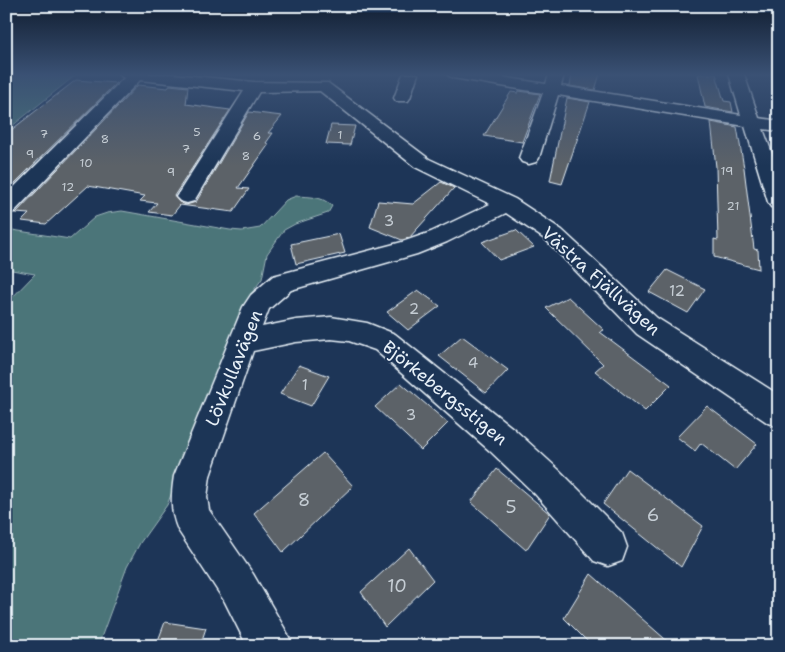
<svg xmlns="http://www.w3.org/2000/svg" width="785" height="652" font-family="'Shantell Sans',sans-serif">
<rect width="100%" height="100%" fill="#1d3557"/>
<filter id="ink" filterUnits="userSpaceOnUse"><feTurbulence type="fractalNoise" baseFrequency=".02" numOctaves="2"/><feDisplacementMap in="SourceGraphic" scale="10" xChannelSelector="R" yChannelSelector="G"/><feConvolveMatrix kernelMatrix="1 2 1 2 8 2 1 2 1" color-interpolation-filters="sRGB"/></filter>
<g filter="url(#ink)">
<path fill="#4c7579" stroke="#9ab3b8" d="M6 74H77L6 131Z
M296 196C310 197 322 196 332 206L328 213 295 224 284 230 267 254 262 279 251 294 242 312 167 505 140 543 127 567 98 646H6V304L35 274 6 269V229L70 239 95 217 107 213 122 211 230 230 242 231 260 228 286 200Z"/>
<path fill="#5b6267" stroke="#e8f1f8" d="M572 74H600L595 90 570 86Z
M698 74H716L724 101 731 102 733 112 705 107Z
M76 80 116 83 6 192V134Z
M138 85 168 88 170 85 188 87 186 104 230 110 174 196 179 202 186 205 196 202 249 112 282 116 268 133H273L266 143 269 144 238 188 249 189 233 212 180 205 172 215 149 212 157 203 140 201 145 196 88 186 46 224 22 221 29 214 16 213Z
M519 91 540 94 522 142 484 136 511 92 518 93Z
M567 98 590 102 562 184 550 181Z
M711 122 737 127 744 168 754 249 758 250 759 269 714 257V239L718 240 716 167Z
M331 125 355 126 350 145 326 144Z
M441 182 454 188 409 238 402 240 370 227 378 201 413 204Z
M516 230 534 247 499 260 482 242Z
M339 234 345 253 296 264 291 244Z
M667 270 705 289 688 313 649 292Z
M418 290 440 306 408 330 387 312Z
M568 297 604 330 600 332 671 385 645 411 595 371 603 364 546 308Z
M462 336 508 370 486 393 439 356Z
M299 365 329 376 311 406 280 394Z
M401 383 448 423 421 450 375 407Z
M707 406 757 444 735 470 701 443 695 451 677 437Z
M323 453 353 486 283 552 254 513Z
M497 469 550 514 526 550 471 502Z
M627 469 703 526 681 567 603 504Z
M409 548 433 580 385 627 361 592Z
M591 574 673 646H592L564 618Z
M165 622 206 628 200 646H156Z"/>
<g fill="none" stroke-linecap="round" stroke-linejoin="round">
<g stroke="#e8f1f8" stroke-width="3">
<path id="minor" d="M119 74H174L254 82 328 83 429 159 515 199 562 230 657 318 779 395V427L768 423 637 334 546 240 506 213 447 242 417 254 291 290 269 309 262 327 296 320 331 317 367 323 395 334 514 429 559 470 622 533 627 547 622 561 608 566 594 561 535 494 490 451 375 350 349 341 331 339 296 342 253 351 210 476 207 497 209 510 253 574 286 631 293 646H247L225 602 178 530C170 511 171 496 174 476L243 307 251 295 273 276 402 242 431 232 490 204 415 167 320 91 259 92 194 201 187 203 180 201 176 197 244 91 140 80 14 212 6 214V195L124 78Z
M403 74H418L410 98 408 101H396L394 98Z
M446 74H484L546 84 549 74H564L561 86 741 115 729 74H744L759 118 779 121V131L763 129 779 172V208L771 207 768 202 745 126 558 95 539 158 536 162 529 164 522 162 519 158 543 93 453 78Z"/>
</g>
<use href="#minor" fill="#1d3557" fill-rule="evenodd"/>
</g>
</g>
<linearGradient id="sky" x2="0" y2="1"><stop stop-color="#101d30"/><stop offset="0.45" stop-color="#3a5174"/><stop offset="1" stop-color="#3a5174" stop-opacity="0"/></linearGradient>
<rect width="785" height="166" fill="url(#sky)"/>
<g text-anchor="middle" stroke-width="4" stroke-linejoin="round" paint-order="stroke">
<g font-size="12" fill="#c5cdd4">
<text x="197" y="136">5</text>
<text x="44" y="138">7</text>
<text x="340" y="139">1</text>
<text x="257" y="140">6</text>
<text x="105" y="143">8</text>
<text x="186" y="153">7</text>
<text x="30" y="158">9</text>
<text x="246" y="160">8</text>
<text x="86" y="167">10</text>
<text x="727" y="175">19</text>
<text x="171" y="176">9</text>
<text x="68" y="191">12</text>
<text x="733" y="210">21</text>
</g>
<g font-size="15" fill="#c5cdd4">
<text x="389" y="226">3</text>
<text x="677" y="296">12</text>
<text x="414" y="314">2</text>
<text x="473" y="368">4</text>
<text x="305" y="390">1</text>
<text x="411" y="420">3</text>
</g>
<g font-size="18" fill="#e8f1f8" stroke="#1d3557">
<text transform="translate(601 281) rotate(42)" y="6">Västra Fjällvägen</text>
<text transform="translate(234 368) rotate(-68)" y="6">Lövkullavägen</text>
<text transform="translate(445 393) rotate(39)" y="6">Björkebergsstigen</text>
</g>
<g font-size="18" fill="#c5cdd4">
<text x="304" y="506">8</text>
<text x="511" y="513">5</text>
<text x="653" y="521">6</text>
<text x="397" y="592">10</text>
</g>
</g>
<rect width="785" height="652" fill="none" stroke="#1d3557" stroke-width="25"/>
<rect x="12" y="12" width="760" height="627" fill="none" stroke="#e8f1f8" stroke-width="2" filter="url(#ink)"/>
</svg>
